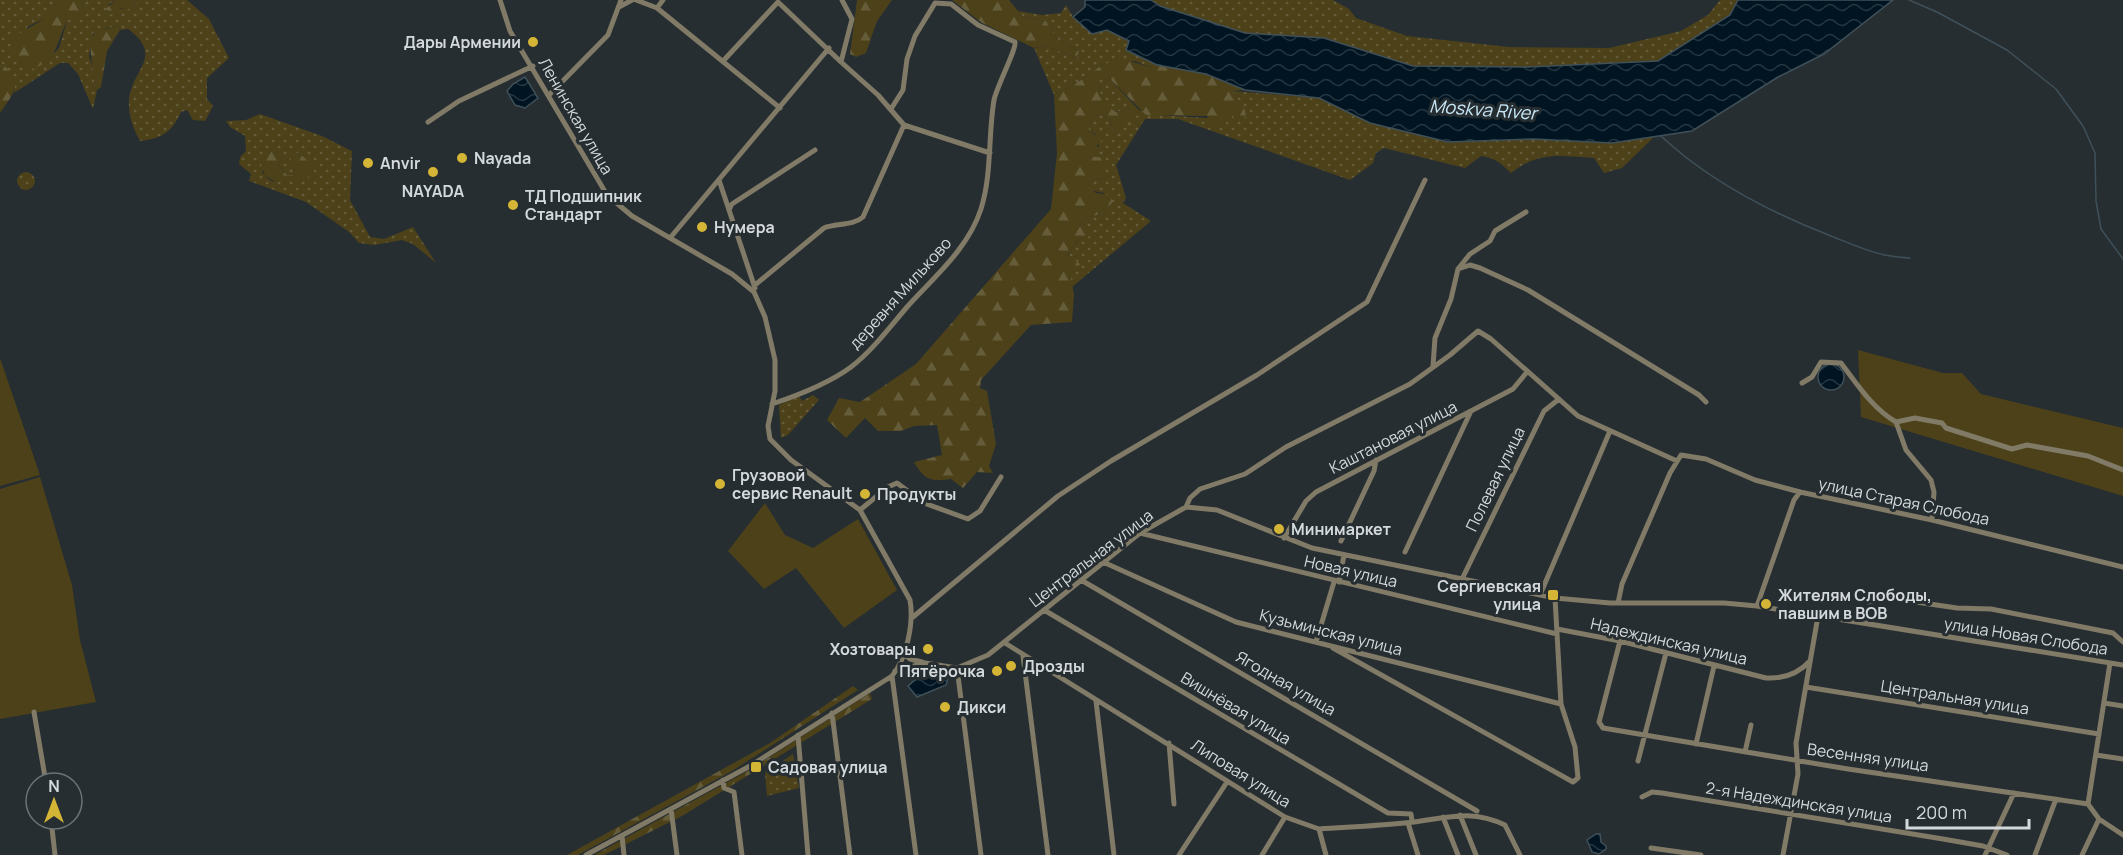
<svg xmlns="http://www.w3.org/2000/svg" width="2123" height="855" font-family="Manrope,sans-serif">
<defs>
<pattern id="grass-dots" width="8" height="8" patternUnits="userSpaceOnUse" patternTransform="scale(1.5)"><rect width="8" height="8" fill="#4c4119"/><path d="M2 2h.1M6 6h.1" fill="none" stroke="#655c3a" stroke-width="1.8" stroke-linecap="round"/></pattern>
<pattern id="forest-firs" width="22" height="20" patternUnits="userSpaceOnUse" patternTransform="scale(1.5)"><rect width="22" height="20" fill="#4c4119"/><path d="M5 1l3.5 6h-7zM16 11l3.5 6h-7z" fill="#655c3a"/></pattern>
<pattern id="water-waves" width="16" height="10" patternUnits="userSpaceOnUse" patternTransform="scale(1.5)"><rect width="16" height="10" fill="#001521"/><path d="M0 5q4-4 8 0t8 0" fill="none" stroke="#243641"/></pattern>
</defs>
<rect width="100%" height="100%" fill="#262e32"/>
<path fill="url(#grass-dots)" fill-rule="evenodd" d="M0 0H57L49 16 27 27V71L54 53 59 48 67 21 83 8 81 0H115L108 5 117 9 136 7 135 0H187L209 19 229 58 207 78V99L213 106 205 121 193 120 187 110 181 112C171 133 163 138 140 141 133 128 128 115 129 100 132 68 165 57 128 29L120 30 118 25 93 33 89 56 95 74 94 87 97 90 93 109 78 74 68 63H60L14 93C16 78 12 71 0 63Z
M1151 0H1333L1349 9 1356 18 1407 36 1509 47 1609 48 1681 31 1708 15 1720 0H1738L1730 15 1658 61 1528 67 1413 66 1324 38 1245 33 1160 6Z
M1066 5 1073 17 1092 34 1107 30 1130 41 1127 51 1157 65 1150 67 1135 61 1103 64 1083 79 1054 95 1034 48 1046 46 1077 58 1079 51 1057 39 1046 21 1023 17 1018 11 1042 15 1061 13Z
M1106 75 1139 110 1157 115 1226 119 1240 103 1232 91 1319 98 1370 123 1534 139 1612 143 1654 137 1622 168 1604 173 1594 158C1560 156 1539 151 1511 173 1501 163 1495 158 1481 156L1465 168 1384 148 1376 153 1373 163 1350 180 1178 119H1145L1116 165 1126 198 1123 203 1151 221 1072 287C1069 268 1062 249 1083 238L1080 225 1085 218 1101 214 1112 203 1104 193 1089 190 1084 184 1092 179 1106 178 1096 158 1088 156 1092 149 1099 146 1096 134 1089 131C1089 121 1091 117 1101 114 1112 119 1112 125 1114 136L1131 108 1116 112C1103 105 1098 93 1099 78Z
M260 114 322 136 352 151 350 200 370 237 384 239 413 227 436 263 413 244 402 240 374 245 359 243 349 232 306 202 249 181 251 174 239 164 240 157 246 151 245 136 230 127 226 121 246 120ZM298 153 312 166 308 175 302 172C289 181 271 189 262 171L284 154 278 165 287 175H293L295 168 290 156Z
M17 181a9 9 0 1 1 18 0a9 9 0 1 1-18 0Z
M813 395 819 400 788 435 781 438 779 405 799 396 802 401Z
M793 754 799 788 767 796 765 773Z"/>
<path fill="url(#forest-firs)" d="M57 0H81L83 8 82 13 67 21C56 43 58 63 26 71L13 49V39C32 22 46 25 57 0Z
M115 0H135L136 7 134 10 121 8 111 15 106 9Z
M857 0H892L877 21 866 53 856 57 850 54Z
M952 0H1009L1023 17 1046 21 1057 39 1079 51 1077 58 1046 46 1034 48 982 23Z
M118 25 120 30 107 51 101 87 97 90 94 87C96 68 84 47 96 30L107 29Z
M1127 60 1150 67 1157 65 1206 74 1245 90 1232 91 1245 110 1246 117 1235 121 1232 114 1224 126 1216 128 1207 116 1146 115 1106 75 1099 79C1098 93 1104 105 1116 112L1131 108 1140 123 1124 126 1113 137C1113 125 1112 119 1101 114 1091 117 1089 121 1089 131L1103 139 1088 156 1104 158 1107 178 1092 179 1084 184 1096 193 1112 195V203L1101 214 1085 218 1080 225 1088 228 1090 236 1076 242 1068 255 1080 264 1071 278 1074 295 1072 322 1031 325 981 380 980 388 987 391 996 444 989 466 993 473 977 472 963 488 951 479C931 482 924 480 914 462L942 455 937 425 914 426 901 431H878L865 418 846 438 827 420 839 398 860 402 916 364 1051 209 1057 153 1054 95 1083 79 1103 64Z
M0 63C26 80 14 93 0 113Z
M272 150 284 154 278 165 287 175H293L295 168 290 157 292 151C305 155 316 167 316 179L310 181 308 175 302 172 295 182H276L265 176 261 164 262 158Z
M853 686 858 690 732 771 578 855H567L770 743Z
M870 693 872 699 682 816 604 855H594L746 772Z"/>
<path fill="#4c4119" d="M1858 350 1943 373H1962L1981 394 2123 428V496L1861 417Z
M0 358 40 475 0 486Z
M40 477 72 585 80 640 96 702 0 719V489Z
M765 503 785 535 813 548 858 519 897 590 844 628 796 568 764 589 728 551Z"/>
<path fill="url(#water-waves)" stroke="#405059" stroke-width="1.5" d="M1085 0H1151L1160 6 1245 33 1324 38 1413 66 1528 67 1658 61 1730 15 1738 0H1893L1824 54 1778 77 1692 131 1612 143 1534 139 1448 142 1370 123 1319 98 1245 90 1206 74 1157 65 1126 50 1129 41 1107 30 1092 34 1073 17 1085 7Z
M525 77 538 98 525 108 515 105 507 91 513 84Z
M1818 377a13 13 0 1 1 26 0a13 13 0 1 1-26 0Z
M926 670 949 675 946 685 917 697 908 686Z
M1596 834H1600L1601 842 1606 846V849L1599 854 1592 852 1587 840Z"/>
<g fill="none" stroke-linecap="round" stroke-linejoin="round">
<path stroke="#405059" stroke-width="1.5" d="M1909 0 1937 12 2007 50 2056 89 2083 126 2095 153 2096 201 2101 229 2123 259
M1661 136C1709 181 1769 212 1831 236 1859 247 1879 257 1910 258"/>
<path stroke="#807a66" stroke-width="5" d="M500 0 510 31 607 195 632 216 732 274 754 292 765 317 775 360V391L768 426 770 439 791 460 860 510 910 600C914 622 907 658 892 676L750 766 586 855
M636 0 657 8 780 108
M842 0 852 19 841 62 878 95 904 125 990 153
M619 7 632 0
M657 8 663 0
M724 60 778 2 841 62
M549 95 608 35 621 0
M428 122 459 101 533 66
M719 180 755 288
M729 210 732 204 815 150
M670 238 829 48
M1458 269 1470 265 1480 268 1528 290 1699 395 1706 402
M755 285 824 228C836 223 853 226 863 217L904 125
M1433 366 1435 338 1451 299 1458 269 1470 254 1490 241 1495 231 1526 212
M1802 383 1812 377 1821 362 1841 363C1857 384 1872 408 1896 422L1906 450 1931 480 1934 492 1932 520
M772 404C799 395 828 384 851 367 872 351 889 328 907 307 934 277 968 249 981 209 992 174 988 136 994 100 997 86 1017 48 1015 42L978 25 951 4 935 3 915 36 907 59 903 90 891 109
M1896 422 1915 418 1942 423 1946 428 2012 449 2027 445 2088 456 2123 470
M1186 507 1190 498 1200 489 1245 474 1286 447 1410 384 1450 355 1478 331 1491 339 1578 416 1677 461
M860 510 888 487 897 483 924 503 968 519 980 511 1001 477
M1140 533 1557 634
M1284 538 1306 501 1316 492 1513 389 1527 372
M1341 541 1374 471 1376 460
M1405 552 1471 411
M1103 562 1236 622 1561 704
M1463 577 1544 411 1559 399
M1081 580 1477 811
M1339 582 1344 555
M1540 595 1610 431
M1618 603 1622 584 1670 473 1681 455 1706 459 1755 480 1800 492 1932 520 2123 567
M1757 606 1794 500 1800 492
M1044 610 1388 813 1411 814 1412 821
M913 617 1058 496 1111 461 1257 375 1367 302 1425 180
M1865 623 1872 598 1875 596 1957 608 1991 609 2113 633 2123 642
M1557 629 1620 641 1766 678C1784 679 1798 674 1810 661
M1620 641 1599 722 1603 728 1848 769 2088 804 2099 819 2123 835
M1316 642 1334 582
M1005 643 1285 817 1319 829C1348 827 1376 826 1404 823 1442 820 1468 807 1505 825L1520 855
M1333 648 1573 782 1578 778 1575 747 1561 704 1555 598
M903 653 910 659 922 662
M1023 656 1048 855
M957 668 981 855
M895 671 925 663 957 668 988 655 1140 533 1186 507 1217 510 1312 548 1555 598 1610 603H1724L1757 606 2123 665
M892 676 916 855
M1806 687 2099 734
M1096 701 1114 855
M2104 703 2123 706
M34 712 46 783
M832 713 850 855
M798 735 808 855
M1169 743 1174 804
M1696 744 1714 666
M1745 752 1751 725
M2096 755 2123 759
M1638 761 1666 653
M723 780 724 788 734 792 742 855
M1642 797 1652 792 1662 793 1943 839 1983 846 2007 855
M2088 804 2110 663
M671 809 677 855
M1460 815 1476 855
M1443 817 1458 855
M51 819 55 855
M1408 823 1418 855
M1319 829 1326 855
M622 836 624 855
M1651 848 1701 855
M1179 855 1227 782
M1262 855 1285 817
M1783 855 1798 774 1796 743 1818 616
M1985 855 2014 793
M2035 855 2056 799
M2082 855 2099 819"/>
</g>
<g fill="#d4b535" stroke="#262e32" stroke-width="2">
<circle cx="533" cy="42" r="6"/>
<circle cx="462" cy="158" r="6"/>
<circle cx="368" cy="163" r="6"/>
<circle cx="433" cy="172" r="6"/>
<circle cx="513" cy="205" r="6"/>
<circle cx="702" cy="227" r="6"/>
<circle cx="720" cy="484" r="6"/>
<circle cx="865" cy="494" r="6"/>
<circle cx="1279" cy="529" r="6"/>
<rect x="1547" y="589" width="12" height="12" rx="3"/>
<circle cx="1766" cy="604" r="6"/>
<circle cx="928" cy="649" r="6"/>
<circle cx="1011" cy="666" r="6"/>
<circle cx="997" cy="671" r="6"/>
<circle cx="945" cy="707" r="6"/>
<rect x="750" y="761" width="12" height="12" rx="3"/>
</g>
<g text-anchor="middle" stroke-width="6" stroke-linejoin="round" paint-order="stroke">
<g font-size="16" font-weight="bold" fill="#d4d9dc" stroke="#262e32" text-anchor="start">
<text x="521" y="48" text-anchor="end">Дары Армении</text>
<text x="474" y="164">Nayada</text>
<text x="380" y="169">Anvir</text>
<text x="433" y="197" text-anchor="middle">NAYADA</text>
<text x="525" y="202">ТД Подшипник<tspan x="525" dy="18">Стандарт</tspan></text>
<text x="714" y="233">Нумера</text>
<text x="732" y="481">Грузовой<tspan x="732" dy="18">сервис Renault</tspan></text>
<text x="877" y="500">Продукты</text>
<text x="1291" y="535">Минимаркет</text>
<text x="1541" y="592" text-anchor="end">Сергиевская<tspan x="1541" dy="18">улица</tspan></text>
<text x="1778" y="601">Жителям Слободы,<tspan x="1778" dy="18">павшим в ВОВ</tspan></text>
<text x="916" y="655" text-anchor="end">Хозтовары</text>
<text x="1023" y="672">Дрозды</text>
<text x="985" y="677" text-anchor="end">Пятёрочка</text>
<text x="957" y="713">Дикси</text>
<text x="768" y="773">Садовая улица</text>
</g>
<g font-size="16" fill="#d4d9dc" stroke="#262e32">
<text transform="translate(576 116) rotate(60)" y="6">Ленинская улица</text>
<text transform="translate(900 293) rotate(-48)" y="6">деревня Мильково</text>
<text transform="translate(1393 437) rotate(-27)" y="6">Каштановая улица</text>
<text transform="translate(1495 479) rotate(-64)" y="6">Полевая улица</text>
<text transform="translate(1904 501) rotate(12)" y="6">улица Старая Слобода</text>
<text transform="translate(1091 558) rotate(-37)" y="6">Центральная улица</text>
<text transform="translate(1351 571) rotate(13)" y="6">Новая улица</text>
<text transform="translate(1331 632) rotate(14)" y="6">Кузьминская улица</text>
<text transform="translate(2026 636) rotate(9)" y="6">улица Новая Слобода</text>
<text transform="translate(1669 641) rotate(13)" y="6">Надеждинская улица</text>
<text transform="translate(1286 683) rotate(30)" y="6">Ягодная улица</text>
<text transform="translate(1955 697) rotate(9)" y="6">Центральная улица</text>
<text transform="translate(1236 708) rotate(31)" y="6">Вишнёвая улица</text>
<text transform="translate(1868 757) rotate(8)" y="6">Весенняя улица</text>
<text transform="translate(1241 773) rotate(32)" y="6">Липовая улица</text>
<text transform="translate(1799 802) rotate(9)" y="6">2-я Надеждинская улица</text>
</g>
<g font-size="18" font-style="italic" fill="#c9e9f9" stroke="#262e32">
<text transform="translate(1483 110) rotate(4)" y="6">Moskva River</text>
</g>
</g>
<g transform="translate(54 801)"><circle r="28" fill="#262e32" stroke="#6c7276" stroke-width="1.5"/>
<path d="M0-4.5L10 22L0 15L-10 22Z" fill="#d4b535"/>
<text y="-9" font-size="16" font-weight="bold" text-anchor="middle" fill="#d4d9dc">N</text>
</g>
<path d="M1907 819v9h122v-9" fill="none" stroke="#d4d9dc" stroke-width="3"/>
<text x="1916" y="819" font-size="18" fill="#d4d9dc" stroke="#262e32" stroke-width="4.5" paint-order="stroke">200 m</text>
</svg>
